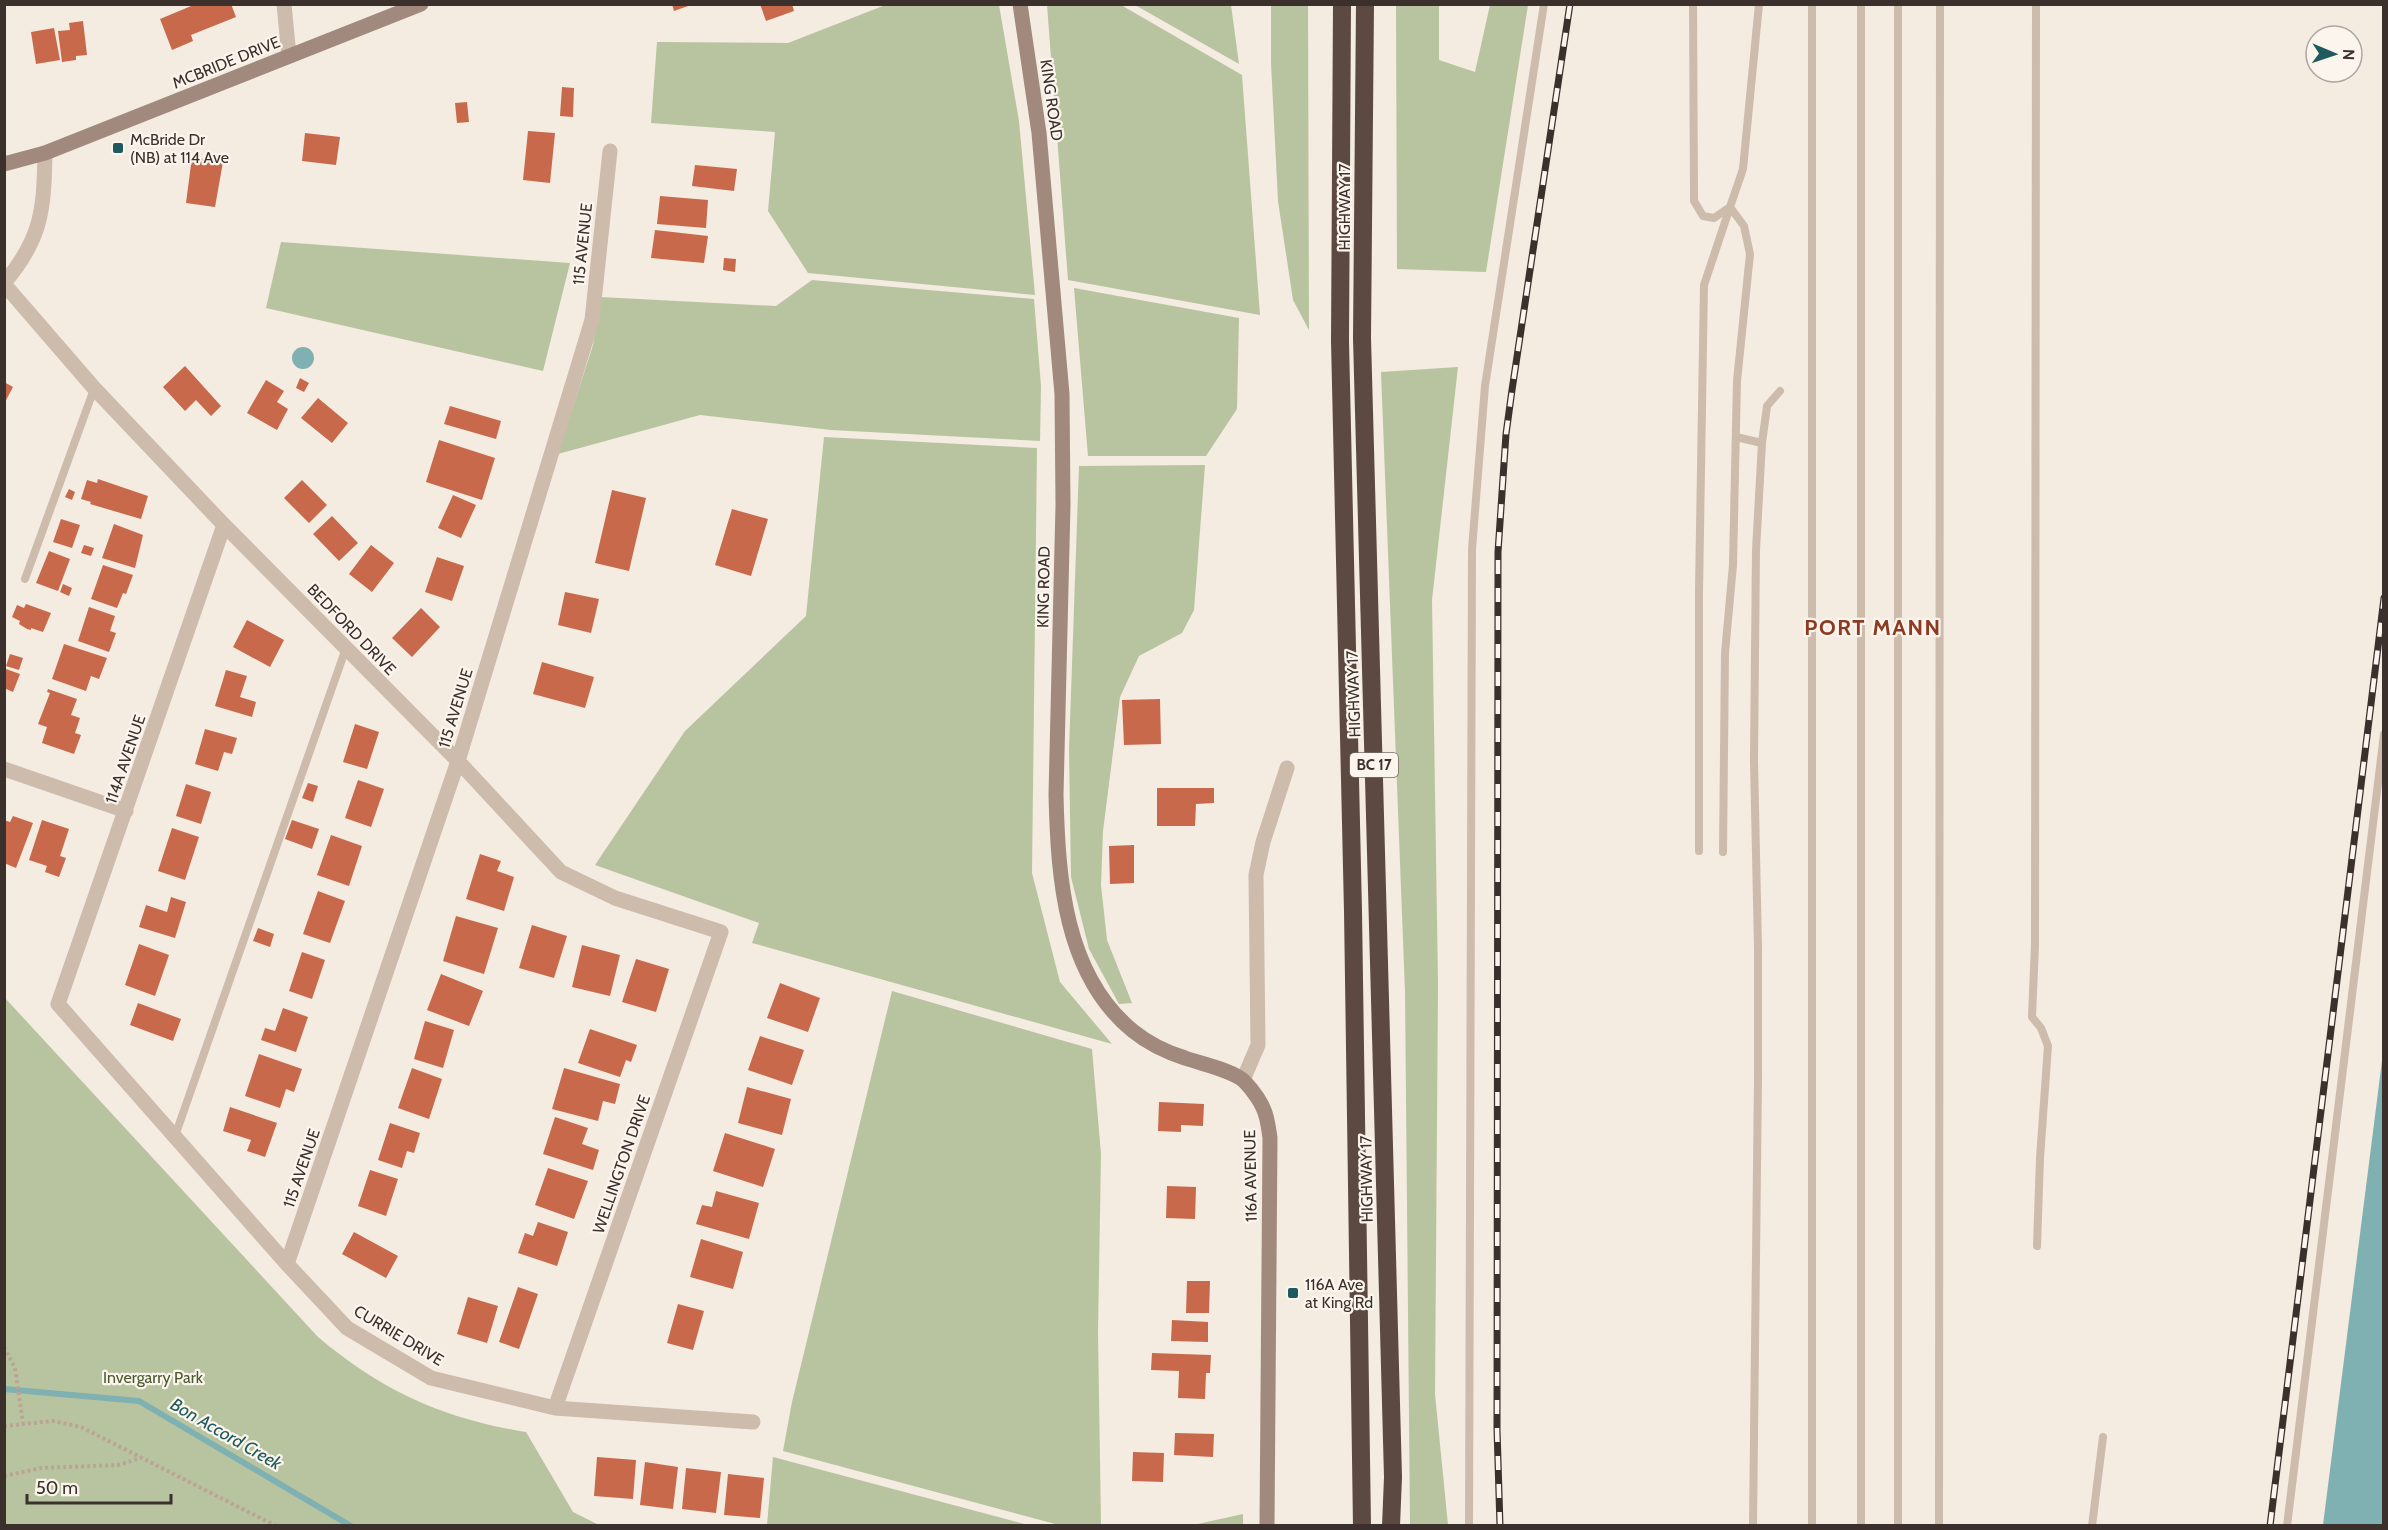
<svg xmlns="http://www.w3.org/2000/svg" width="2388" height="1530" font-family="Cabin,sans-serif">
<rect width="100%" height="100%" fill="#f4ebe1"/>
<path fill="#b8c4a0" d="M888 4 999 5 1019 121 1035 295 808 273 768 211 775 132 651 123 657 42 788 43Z
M1047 5H1121L1242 75 1260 315 1068 280Z
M1135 5H1231L1239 64Z
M1271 5H1308L1309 330 1293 300 1278 201 1271 63Z
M1396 5H1439V60L1475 72 1490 5H1528L1486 272 1397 269Z
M281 242 570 263 543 371 266 308Z
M812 280 1034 299 1041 386 1040 441 831 430 700 415 558 454 593 345 600 297 776 306Z
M1074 288 1239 318 1237 409 1206 456H1088Z
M1458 367 1432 600 1438 984 1435 1394 1448 1525 1410 1526 1405 991 1381 372Z
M824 437 1037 448 1032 873 1060 982 1112 1044 752 943 759 923 595 865 685 731 806 616Z
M1205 465 1194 610 1182 633 1139 656 1120 697 1103 831 1101 885 1107 940 1132 1003 1119 1004 1089 949 1071 877 1069 750 1079 466Z
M892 991 1092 1049 1101 1154 1098 1333 1101 1525H1059L783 1451 792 1402Z
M5 998 318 1337C382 1391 444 1419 526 1432L573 1512 599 1525H5Z
M773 1457 1028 1525H767Z
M1243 1514V1525H1193Z"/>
<path fill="#7fb0b2" d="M292 358a11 11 0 1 1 22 0a11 11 0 1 1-22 0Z
M2383 1053V1525H2323Z"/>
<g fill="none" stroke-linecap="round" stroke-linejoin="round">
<path stroke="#7fb0b2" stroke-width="6" d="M4 1389 139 1401 351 1526"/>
</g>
<path fill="#c8694b" d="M196 4H231L236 17 191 35 193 41 172 50 160 19Z
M672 4H691V5L674 11Z
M760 4H792L794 11 766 21Z
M83 21 87 55 76 56V60L62 62 58 31 70 30 69 23Z
M54 28 60 60 36 64 31 32Z
M562 87 574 88 573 117 560 116Z
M467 102 469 122 457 123 455 103Z
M528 131 555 133 550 183 523 180Z
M305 133 340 137 336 165 302 161Z
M192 157 223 162 215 207 186 203Z
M695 165 737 169 734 191 692 186Z
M660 196 708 200 706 228 657 224Z
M655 230 708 236 704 263 651 258Z
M724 258 736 259 735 272 723 270Z
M185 366 221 406 211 416 196 400 185 411 163 387Z
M300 378 309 383 304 392 296 388Z
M266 380 284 391 277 402 288 409 277 430 247 413Z
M4 382 13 387 4 404Z
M318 398 348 423 332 443 301 418Z
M450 406 501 421 496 439 444 424Z
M439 440 495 458 482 500 426 482Z
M98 479 148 496 141 519 90 504 91 502 81 499 87 480 97 483Z
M302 480 327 505 309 523 284 498Z
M69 489 75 492 72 500 65 497Z
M612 490 646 498 629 571 595 563Z
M453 495 476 505 461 538 438 528Z
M732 509 768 519 751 576 715 565Z
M332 516 358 543 339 561 313 534Z
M61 519 80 525 72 548 53 542Z
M114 524 143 535 135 568 102 558Z
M84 545 94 548 91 556 81 553Z
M371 545 394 563 372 592 349 574Z
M49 551 70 559 58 591 36 583Z
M437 557 464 566 452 601 425 592Z
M103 565 133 575 126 594 123 593 117 608 91 599Z
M63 584 72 588 69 596 60 592Z
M565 592 599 599 591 633 558 625Z
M26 604 51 613 43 632 31 628V630L27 629 19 624 20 621 12 617 17 605 24 608Z
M89 607 115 616 110 631 116 633 109 652 78 641Z
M421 608 440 627 412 657 392 638Z
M247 620 284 640 270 667 233 647Z
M64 644 107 658 99 679 91 676 86 691 52 679Z
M10 654 23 658 19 670 6 666Z
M542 662 594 677 585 708 533 694Z
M6 669 20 674 13 692 4 688Z
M226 670 247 676 240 697 256 702 252 717 215 706Z
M48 689 77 699 71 715 80 718 75 733 81 735 74 754 42 743 47 727 38 724 50 693 47 692Z
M1160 699 1161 744 1124 745 1122 700Z
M355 724 379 732 367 769 343 762Z
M205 729 237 738 232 754 224 752 218 771 195 764Z
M358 780 384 789 371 827 345 818Z
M308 783 318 786 313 802 302 798Z
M186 784 211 792 201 824 176 816Z
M1157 788H1214V803L1196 804 1195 826H1157Z
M13 816 33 823 16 868 4 863V820L10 822Z
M42 820 69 829 60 856 66 858 59 877 45 872 47 866 29 860Z
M292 820 319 829 312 849 285 839Z
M172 828 199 837 185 880 158 871Z
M331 835 362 846 349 886 317 875Z
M1134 845V883L1110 884 1109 846Z
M480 854 501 861 497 871 514 877 504 911 466 899Z
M318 891 345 901 330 943 303 934Z
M171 897 186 902 175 938 139 927 146 905 167 912Z
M456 916 498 928 484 974 443 961Z
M532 925 567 936 554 978 519 968Z
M258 928 274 934 270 947 253 941Z
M139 944 169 955 155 996 125 985Z
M582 945 620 955 610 996 572 987Z
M302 952 325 960 312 999 289 991Z
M636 959 669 969 656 1012 622 1002Z
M441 974 483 991 469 1026 427 1010Z
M780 983 820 998 808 1032 767 1018Z
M138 1003 181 1019 173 1041 130 1025Z
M283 1008 308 1017 296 1052 261 1040 265 1028 275 1031Z
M425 1021 454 1030 443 1068 414 1059Z
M590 1029 637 1045 631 1062 626 1060 620 1077 578 1063Z
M760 1036 804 1050 792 1085 748 1070Z
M259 1054 302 1069 294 1092 286 1089 280 1108 245 1096Z
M412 1068 442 1079 429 1119 398 1108Z
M564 1068 620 1084 615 1104 603 1101 598 1121 552 1109Z
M747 1087 791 1099 782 1135 738 1123Z
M1159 1102 1204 1104 1203 1126 1181 1125V1132L1158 1131Z
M230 1107 277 1123 265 1157 247 1151 251 1140 223 1131Z
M555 1117 588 1128 582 1144 599 1150 593 1170 543 1154Z
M390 1123 420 1133 414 1153 407 1151 402 1168 378 1160Z
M725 1133 775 1149 763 1187 713 1171Z
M548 1168 588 1181 574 1219 535 1205Z
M370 1170 398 1179 386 1216 358 1206Z
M1167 1186 1196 1187 1195 1219 1166 1218Z
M716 1191 759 1203 749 1239 696 1224 702 1205 712 1207Z
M538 1222 568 1232 557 1266 518 1253 525 1233 533 1236Z
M354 1232 398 1256 386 1278 342 1254Z
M701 1239 743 1252 733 1289 690 1277Z
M1187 1281H1210L1209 1313H1186Z
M518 1287 538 1294 519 1349 499 1342Z
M468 1297 498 1306 487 1343 457 1334Z
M678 1304 704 1311 693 1350 667 1343Z
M1172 1320 1208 1322V1342L1171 1341Z
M1152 1353 1211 1355 1210 1373H1206L1205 1399 1178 1398 1179 1371 1151 1370Z
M1175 1433 1214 1434 1213 1457 1174 1455Z
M1133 1452 1164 1453 1163 1482 1132 1481Z
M597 1457 636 1460 633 1499 594 1496Z
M645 1462 678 1467 673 1509 640 1505Z
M686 1468 721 1472 716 1513 682 1509Z
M728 1474 764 1478 760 1518 724 1515Z"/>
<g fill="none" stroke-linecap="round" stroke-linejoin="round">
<path stroke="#b9a596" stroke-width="4" stroke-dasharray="3 3" stroke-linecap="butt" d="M4 1347 15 1368 23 1423
M4 1426 53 1421 81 1427 276 1526
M4 1476 41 1468 118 1465 141 1458"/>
<path stroke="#cdbbac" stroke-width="8" d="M1693 4 1694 201 1703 216 1714 218 1730 207 1743 169 1759 4
M1861 4V1526
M2036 4 2035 945 2032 1017 2041 1028 2048 1046 2040 1158 2037 1246
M1736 437 1762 443
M25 579 94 389
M1699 851V591L1704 285 1730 207 1744 226 1750 254 1737 381 1733 565 1725 653 1723 852
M175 1136 346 648
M1469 1526 1472 549 1485 386 1544 4
M1753 1526 1758 1077V948L1754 760 1756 550 1762 443 1767 406 1780 391
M1812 1526V4
M1898 1526V4
M1939 1526 1940 4
M2092 1526 2103 1437
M2287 1526 2384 734"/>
<path stroke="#cdbbac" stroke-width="15" d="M284 4 289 56
M4 283C42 239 44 209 45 153
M4 284 94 388 224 525 458 761 561 872 615 898 721 932 555 1408
M224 525 58 1004 287 1264 347 1328 431 1378 555 1408 753 1422
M4 769 126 811
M1243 1080 1258 1045 1256 875 1263 842 1287 768
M287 1264 458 761 592 320 610 151"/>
<path stroke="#a18a7d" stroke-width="15" d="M1020 4 1039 133 1062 394 1063 505 1056 795C1058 877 1064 975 1133 1031 1149 1044 1166 1052 1185 1058 1202 1064 1232 1070 1244 1081 1253 1090 1263 1104 1266 1116 1268 1123 1269 1131 1270 1138L1267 1526
M4 164 45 153 421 4"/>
<path stroke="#5c4a42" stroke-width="18" d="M1342 4 1340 341 1353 911 1362 1526
M1365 4 1362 338 1393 1477 1391 1526"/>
<g stroke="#3b302b" stroke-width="7">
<path id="rail" d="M1500 1526 1497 1429 1498 552 1506 434 1512 390 1570 4
M2270 1526 2384 598"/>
</g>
<use href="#rail" stroke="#fbf5ee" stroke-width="4.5" stroke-dasharray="14" stroke-linecap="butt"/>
</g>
<g fill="#1f5a5e" stroke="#fbf5ee" stroke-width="2">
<rect x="112" y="142" width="12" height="12" rx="3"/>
<rect x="1287" y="1287" width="12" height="12" rx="3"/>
</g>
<g text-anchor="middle" stroke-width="4.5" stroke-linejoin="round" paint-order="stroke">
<rect fill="#fbf5ee" stroke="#756b66" stroke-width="1.5" x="1350" y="753" width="48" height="24" rx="4.5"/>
<g font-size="15" font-weight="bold" fill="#3b302b">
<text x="1374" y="770">BC 17</text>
</g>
<g font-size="16" fill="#3b302b" stroke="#fbf5ee">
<text transform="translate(226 62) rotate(-22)" y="6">MCBRIDE DRIVE</text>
<text transform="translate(1052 100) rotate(82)" y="6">KING ROAD</text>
<text transform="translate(1344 207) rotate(-90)" y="6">HIGHWAY 17</text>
<text transform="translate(582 244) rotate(-84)" y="6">115 AVENUE</text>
<text transform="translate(1043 587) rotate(-89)" y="6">KING ROAD</text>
<text transform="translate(352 629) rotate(46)" y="6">BEDFORD DRIVE</text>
<text transform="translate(1353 694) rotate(-92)" y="6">HIGHWAY 17</text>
<text transform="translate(455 708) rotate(-73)" y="6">115 AVENUE</text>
<text transform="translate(125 759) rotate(-71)" y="6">114A AVENUE</text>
<text transform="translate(621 1164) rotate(-71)" y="6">WELLINGTON DRIVE</text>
<text transform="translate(301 1168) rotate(-71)" y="6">115 AVENUE</text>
<text transform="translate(1250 1176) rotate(-91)" y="6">116A AVENUE</text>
<text transform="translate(1366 1179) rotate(-91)" y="6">HIGHWAY 17</text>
<text transform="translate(399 1335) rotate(31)" y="6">CURRIE DRIVE</text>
</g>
<g font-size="16" fill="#3b302b" stroke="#fbf5ee" text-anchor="start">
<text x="130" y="145">McBride Dr<tspan x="130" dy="18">(NB) at 114 Ave</tspan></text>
<text x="1305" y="1290">116A Ave<tspan x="1305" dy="18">at King Rd</tspan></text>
</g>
<g font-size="16" fill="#4a5a2e" stroke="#fbf5ee">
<text x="153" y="1383">Invergarry Park</text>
</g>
<g font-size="18" font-style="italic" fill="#1f5a5e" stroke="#fbf5ee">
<text transform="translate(226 1434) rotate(30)" y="6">Bon Accord Creek</text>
</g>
<g font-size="22" font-weight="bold" letter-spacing="1.5" fill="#8c3b22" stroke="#fbf5ee">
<text x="1873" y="635">PORT MANN</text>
</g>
</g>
<rect width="2388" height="1530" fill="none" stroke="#3b302b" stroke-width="12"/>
<g transform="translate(2334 54) rotate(92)"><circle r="28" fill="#fbf5ee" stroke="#aea6a0" stroke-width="1.5"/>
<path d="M0-4.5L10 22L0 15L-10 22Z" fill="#1f5a5e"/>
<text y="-9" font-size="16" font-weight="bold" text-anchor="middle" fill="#3b302b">N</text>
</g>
<path d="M27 1494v9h144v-9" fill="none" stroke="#3b302b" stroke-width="3"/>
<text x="36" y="1494" font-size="18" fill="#3b302b" stroke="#fbf5ee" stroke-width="4.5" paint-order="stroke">50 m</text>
</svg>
